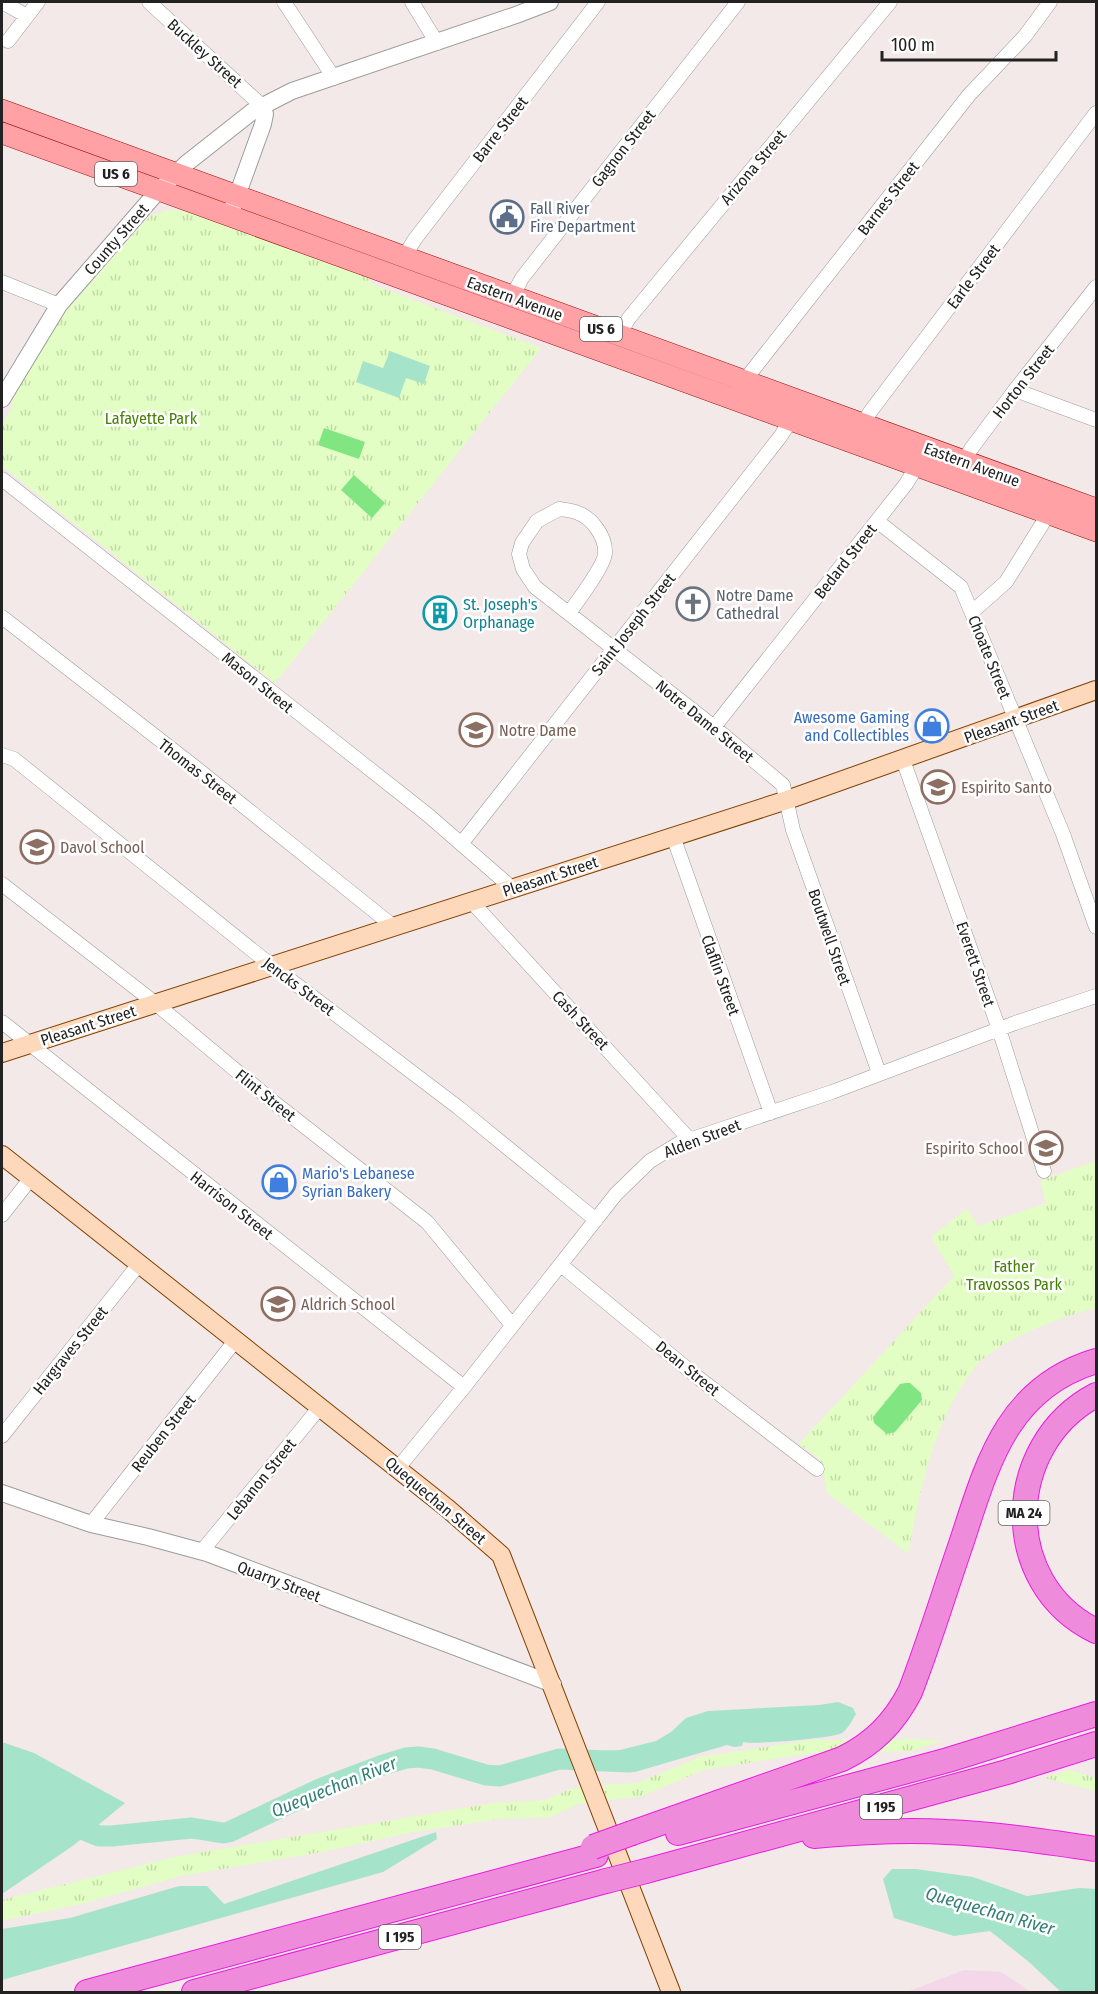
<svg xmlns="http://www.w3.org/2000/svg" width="1098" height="1994" font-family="'Fira Sans Condensed',sans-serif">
<defs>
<pattern id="park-tufts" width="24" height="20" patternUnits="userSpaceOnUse" patternTransform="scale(1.5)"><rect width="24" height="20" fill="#e3fec4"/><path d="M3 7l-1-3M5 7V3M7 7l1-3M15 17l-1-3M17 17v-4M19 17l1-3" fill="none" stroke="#c2d9a8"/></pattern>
</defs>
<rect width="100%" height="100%" fill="#f3e9e8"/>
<path fill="#f4d7e8" d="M964 1970 1001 1972 1031 1992H907Z"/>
<path fill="url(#park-tufts)" d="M169 210 185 211 369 278 371 284 541 348 275 683 2 466V424L13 405 10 400 60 318 143 223 152 215Z
M1096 1161V1308C1064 1315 994 1342 974 1368 933 1421 921 1489 908 1553L827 1493 821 1460 799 1444 954 1276 931 1237 967 1209 978 1226 1046 1203 1040 1181Z
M914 1739 941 1741 912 1751 863 1752 883 1740Z
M810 1740H871L851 1752 811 1753 703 1770 640 1797 607 1800 603 1785 637 1783 700 1757Z
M1069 1770 1096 1778V1791L1045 1778Z
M584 1787 589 1803 578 1804 550 1817 499 1819 414 1832 321 1852 181 1876 81 1904 2 1921V1900L174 1857 493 1803 545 1800 571 1789Z"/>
<path fill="#81e681" d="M324 428 365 442 359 459 318 445Z
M354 475 385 503 372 518 341 490Z
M906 1383H910L921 1393 922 1400 895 1432 887 1434 874 1423 873 1417 900 1384Z"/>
<path fill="#a6e3cb" d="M390 351 430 366 424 384 406 378 399 398 356 382 363 361 383 368Z
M838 1702 853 1708 856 1714C852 1720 849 1728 842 1733 834 1738 753 1745 743 1742L742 1746 734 1747 727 1745 635 1772 604 1769 600 1751 620 1750 656 1741 671 1732 686 1718 708 1711 819 1705Z
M2 1742 34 1753 125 1803 74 1845 2 1894Z
M436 1832 437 1839 383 1872 2 1980V1929L70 1918 179 1886H207L224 1904Z
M892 1869H916L973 1877 1027 1896 1079 1888 1096 1889V1992H1061L1029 1962 990 1931 954 1936 894 1918 883 1879Z"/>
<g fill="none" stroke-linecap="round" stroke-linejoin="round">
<path stroke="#a6e3cb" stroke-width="21" d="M62 1821 99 1836H111L192 1828 223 1833 229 1832 322 1788 383 1765 406 1758 418 1757 433 1759 486 1775 500 1776 559 1759 630 1762"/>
<g stroke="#9c9c9c" stroke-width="15">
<path id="minor" d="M2 2 27 16
M149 2 261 105
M284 2 334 78
M412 2 437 43
M8 41 38 2
M404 257 415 239 598 2
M2 282 59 305
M512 297 522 278 738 2
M619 335 629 318 890 2
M741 385 969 95 1025 36 1050 2
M1015 390 1096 420
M859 431 870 412 1096 113
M961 466 971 449 1015 390 1096 287
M2 479 428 815 512 888
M877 521 961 587 1063 834 1096 927
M972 612 1006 582 1049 513
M569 613C577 602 605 565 605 553 606 537 592 518 578 513 572 510 565 510 559 509L537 521 522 543 519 554 523 569 535 587 714 727 783 785 793 830 879 1073
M2 617 196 768 393 926
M714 727 906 484 920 461
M2 755 14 759 272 966 459 1108 596 1220
M903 760 999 1029 1044 1171
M673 836 771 1113
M461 844 780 437 795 414
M2 884 155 1003 276 1104 427 1222 512 1325
M471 901 690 1140
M2 1022 464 1387
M2 1215 31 1178
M561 1265 696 1376 817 1469
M2 1436 139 1264
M398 1468 464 1387 616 1194 650 1161 680 1143 832 1092 1015 1023 1096 996
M91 1524 235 1341
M202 1551 320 1407"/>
</g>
<g stroke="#9c9c9c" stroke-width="18">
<path id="tertiary" d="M233 207 263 124 265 114 261 105
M2 399 59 305 158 191 187 163 253 111 292 91 516 15 550 2
M2 1493 91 1524 148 1537 207 1553 553 1684"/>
</g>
<g stroke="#824000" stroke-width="20">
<path id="secondary" d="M2 1053 787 800 1096 690
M2 1155 447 1508 501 1555 671 1992"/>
</g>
<g stroke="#a00800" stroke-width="22">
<path id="primary" d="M2 110 1096 509
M2 133 1096 531"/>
</g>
<g stroke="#e91ce1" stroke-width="26">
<path id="motorway" d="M1096 1395C1003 1444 999 1584 1096 1631
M632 1833 842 1759C873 1744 894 1723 910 1692 929 1643 944 1593 961 1544 987 1465 1006 1388 1096 1361
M678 1833 948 1760 1096 1714
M814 1836C858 1832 902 1829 947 1832 997 1834 1047 1842 1096 1849
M646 1871 1007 1772 1096 1744
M87 1992 596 1855
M194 1992 606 1881"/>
</g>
<use href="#minor" stroke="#fff" stroke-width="14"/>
<use href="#tertiary" stroke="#fff" stroke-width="16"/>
<use href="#secondary" stroke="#fed8ba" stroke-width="18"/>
<use href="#primary" stroke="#ffa1a5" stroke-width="21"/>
<use href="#motorway" stroke="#ee8bdb" stroke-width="24"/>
<g stroke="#e91ce1" stroke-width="26" stroke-linecap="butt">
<path id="motorway-bridge" d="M593 1847 632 1833
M606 1881 646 1871"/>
</g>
<use href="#motorway-bridge" stroke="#ee8bdb" stroke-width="24"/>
</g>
<defs>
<g id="civic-ring" transform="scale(1.725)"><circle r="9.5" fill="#fff" stroke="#5c6f8a" stroke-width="1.5"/><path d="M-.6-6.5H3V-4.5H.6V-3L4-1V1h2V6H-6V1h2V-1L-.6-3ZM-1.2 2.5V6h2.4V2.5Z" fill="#5c6f8a"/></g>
<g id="church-ring" transform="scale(1.725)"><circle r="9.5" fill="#fff" stroke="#6b7280" stroke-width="1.5"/><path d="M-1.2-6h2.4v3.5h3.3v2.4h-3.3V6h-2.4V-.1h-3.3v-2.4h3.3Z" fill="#6b7280"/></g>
<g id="building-ring" transform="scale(1.725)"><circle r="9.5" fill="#fff" stroke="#0f9aa8" stroke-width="1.5"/><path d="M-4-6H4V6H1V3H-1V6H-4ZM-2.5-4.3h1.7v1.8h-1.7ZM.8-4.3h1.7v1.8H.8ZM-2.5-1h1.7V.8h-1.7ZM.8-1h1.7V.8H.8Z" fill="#0f9aa8"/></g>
<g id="shop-ring" transform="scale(1.725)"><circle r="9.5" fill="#fff" stroke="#3f7fe0" stroke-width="1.5"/><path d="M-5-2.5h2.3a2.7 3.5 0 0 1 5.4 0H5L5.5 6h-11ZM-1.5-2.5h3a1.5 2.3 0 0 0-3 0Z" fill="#3f7fe0"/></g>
<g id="school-ring" transform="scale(1.725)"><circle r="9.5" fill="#fff" stroke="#8d6e63" stroke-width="1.5"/><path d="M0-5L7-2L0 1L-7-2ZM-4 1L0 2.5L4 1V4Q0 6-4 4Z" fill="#8d6e63"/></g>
</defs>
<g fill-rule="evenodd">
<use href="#civic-ring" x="507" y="217"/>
<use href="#church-ring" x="693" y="604"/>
<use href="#building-ring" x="440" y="613"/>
<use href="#shop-ring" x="932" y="726"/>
<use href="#school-ring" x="476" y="730"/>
<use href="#school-ring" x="938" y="787"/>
<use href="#school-ring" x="37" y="847"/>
<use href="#school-ring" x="1046" y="1148"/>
<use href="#shop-ring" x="279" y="1182"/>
<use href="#school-ring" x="278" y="1304"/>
</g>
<g text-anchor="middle" stroke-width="5" stroke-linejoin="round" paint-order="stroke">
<g fill="#fff" stroke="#646464" stroke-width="1.5">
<rect x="95" y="162" width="42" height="24" rx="4.5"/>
<rect x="580" y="317" width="42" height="24" rx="4.5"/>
<rect x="998.5" y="1501" width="51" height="24" rx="4.5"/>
<rect x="860" y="1795" width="42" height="24" rx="4.5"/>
<rect x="379" y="1925" width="42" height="24" rx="4.5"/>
</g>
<g font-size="15" font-weight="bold" fill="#222">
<text x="116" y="179">US 6</text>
<text x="601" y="334">US 6</text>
<text x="1024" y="1518">MA 24</text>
<text x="881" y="1812">I 195</text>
<text x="400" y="1942">I 195</text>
</g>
<g font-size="16" fill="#222" stroke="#fff">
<text transform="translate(205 53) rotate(42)" y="6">Buckley Street</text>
<text transform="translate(500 129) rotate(-52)" y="6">Barre Street</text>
<text transform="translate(623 148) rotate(-52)" y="6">Gagnon Street</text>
<text transform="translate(753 167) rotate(-50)" y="6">Arizona Street</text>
<text transform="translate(888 198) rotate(-52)" y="6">Barnes Street</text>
<text transform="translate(116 239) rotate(-49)" y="6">County Street</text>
<text transform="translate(973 276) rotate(-53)" y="6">Earle Street</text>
<text transform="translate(515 298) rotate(20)" y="6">Eastern Avenue</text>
<text transform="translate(1023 381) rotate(-52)" y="6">Horton Street</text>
<text transform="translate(972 464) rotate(20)" y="6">Eastern Avenue</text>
<text transform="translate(845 561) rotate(-52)" y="6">Bedard Street</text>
<text transform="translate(633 624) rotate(-52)" y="6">Saint Joseph Street</text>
<text transform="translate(990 657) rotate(68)" y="6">Choate Street</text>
<text transform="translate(258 682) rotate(39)" y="6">Mason Street</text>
<text transform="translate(705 721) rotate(39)" y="6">Notre Dame Street</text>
<text transform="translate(1011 721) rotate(-20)" y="6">Pleasant Street</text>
<text transform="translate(198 771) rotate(38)" y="6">Thomas Street</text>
<text transform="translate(550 876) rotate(-18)" y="6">Pleasant Street</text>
<text transform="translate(830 937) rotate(71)" y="6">Boutwell Street</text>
<text transform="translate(976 964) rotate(71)" y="6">Everett Street</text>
<text transform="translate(721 975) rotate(70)" y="6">Claflin Street</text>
<text transform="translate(299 986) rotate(37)" y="6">Jencks Street</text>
<text transform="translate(581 1020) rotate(47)" y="6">Cash Street</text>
<text transform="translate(88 1025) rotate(-18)" y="6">Pleasant Street</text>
<text transform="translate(266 1095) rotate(39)" y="6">Flint Street</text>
<text transform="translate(702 1138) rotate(-21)" y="6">Alden Street</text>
<text transform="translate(232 1205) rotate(38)" y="6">Harrison Street</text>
<text transform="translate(70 1350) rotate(-51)" y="6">Hargraves Street</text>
<text transform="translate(688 1368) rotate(39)" y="6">Dean Street</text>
<text transform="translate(163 1433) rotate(-52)" y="6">Reuben Street</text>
<text transform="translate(261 1479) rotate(-51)" y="6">Lebanon Street</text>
<text transform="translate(436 1500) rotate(40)" y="6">Quequechan Street</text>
<text transform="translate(279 1581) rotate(21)" y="6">Quarry Street</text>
</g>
<g font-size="16" fill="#4e5e75" stroke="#fff" text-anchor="start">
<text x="530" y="214">Fall River<tspan x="530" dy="18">Fire Department</tspan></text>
</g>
<g font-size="16" fill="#468104" stroke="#fff">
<text x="151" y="424">Lafayette Park</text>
<text x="1014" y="1272">Father<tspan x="1014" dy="18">Travossos Park</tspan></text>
</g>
<g font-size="16" fill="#5b616d" stroke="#fff" text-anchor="start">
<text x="716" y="601">Notre Dame<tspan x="716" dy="18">Cathedral</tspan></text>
</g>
<g font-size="16" fill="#0d838f" stroke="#fff" text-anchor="start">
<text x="463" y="610">St. Joseph's<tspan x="463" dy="18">Orphanage</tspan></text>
</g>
<g font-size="16" fill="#366cbe" stroke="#fff" text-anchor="end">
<text x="909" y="723">Awesome Gaming<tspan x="909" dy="18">and Collectibles</tspan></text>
<text x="302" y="1179" text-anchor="start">Mario's Lebanese<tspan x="302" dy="18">Syrian Bakery</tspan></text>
</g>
<g font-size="16" fill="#785e54" stroke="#fff" text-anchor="start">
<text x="499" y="736">Notre Dame</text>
<text x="961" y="793">Espirito Santo</text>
<text x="60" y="853">Davol School</text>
<text x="1023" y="1154" text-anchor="end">Espirito School</text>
<text x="301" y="1310">Aldrich School</text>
</g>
<g font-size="18" font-style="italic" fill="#337f76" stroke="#fff">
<text transform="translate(334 1787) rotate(-22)" y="6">Quequechan River</text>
<text transform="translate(990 1911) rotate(16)" y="6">Quequechan River</text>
</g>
</g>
<rect width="1098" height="1994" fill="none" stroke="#222222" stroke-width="6"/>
<path d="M882 51v9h174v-9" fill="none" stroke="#222222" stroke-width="3"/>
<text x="891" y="51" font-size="18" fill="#222222" stroke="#ffffff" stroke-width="4.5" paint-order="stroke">100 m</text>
</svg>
